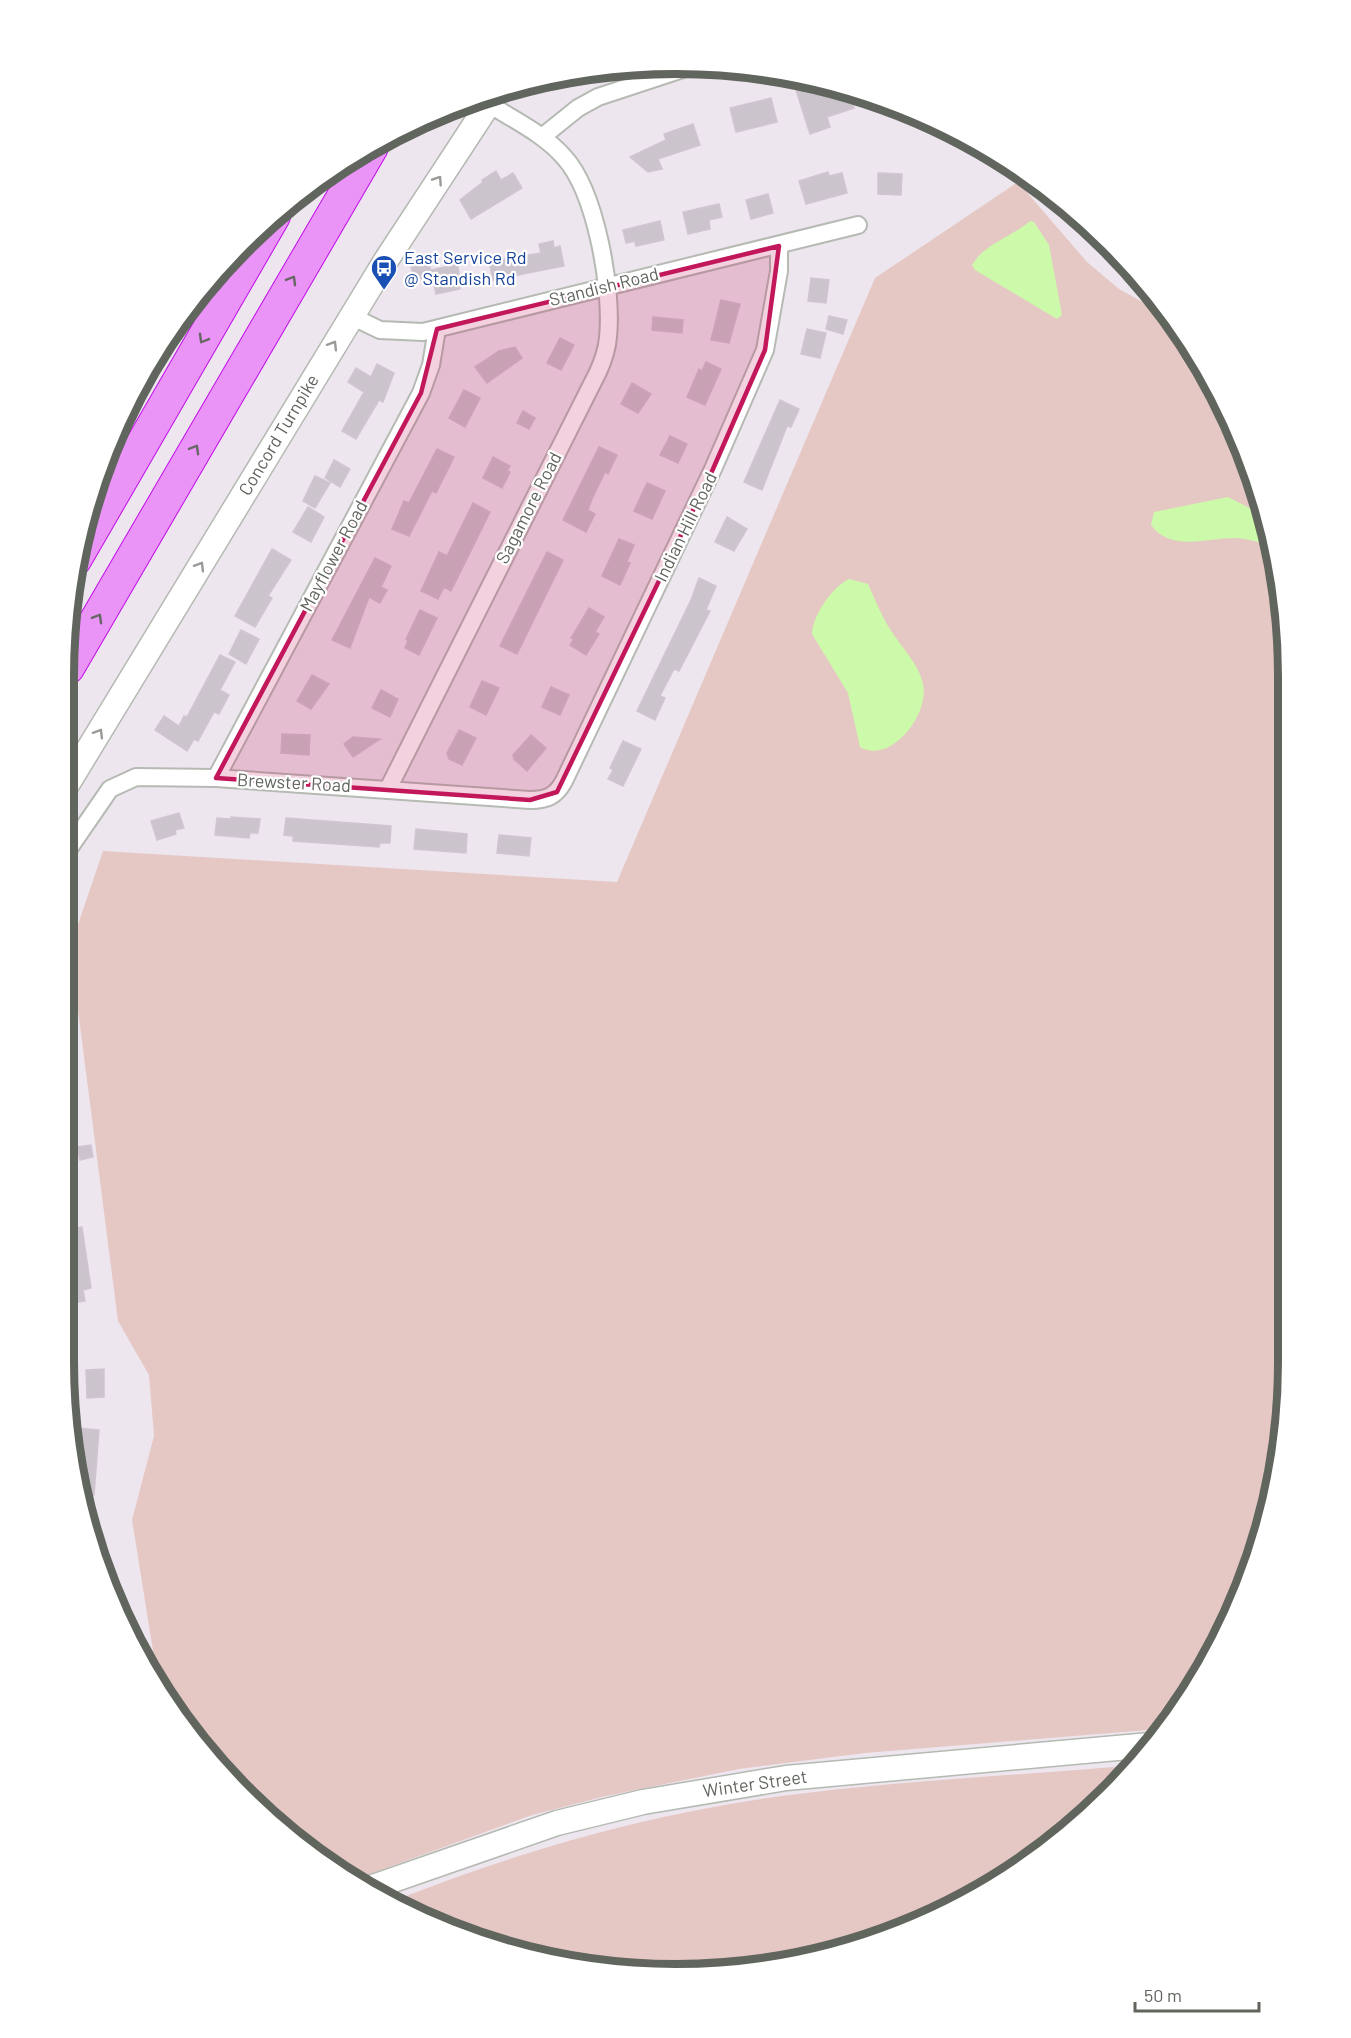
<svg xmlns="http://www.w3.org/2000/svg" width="1351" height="2038" font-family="Barlow,sans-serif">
<rect width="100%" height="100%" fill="#eee6ef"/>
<path fill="#e5c8c4" d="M1018 182 1087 262 1119 289 1171 318 1225 405 1267 517 1287 636 1283 1443 1256 1559 1225 1633 1161 1729 865 1753 739 1769 606 1796 532 1815 356 1879 302 1848 215 1767 166 1703 159 1688 132 1520 154 1436 149 1375 118 1321 70 948 103 851 617 882 875 278Z
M1137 1765 1049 1848 981 1893 873 1942 795 1963 635 1974 517 1954 441 1929 393 1901C512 1854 634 1818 761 1799 885 1781 1012 1776 1137 1765Z"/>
<path fill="#cdfaaa" d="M1030 221 1034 222 1049 245 1062 315 1057 319 975 270 972 265C984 244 1012 237 1030 221Z
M1228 497 1267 517 1272 546C1260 542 1248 539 1235 538 1207 538 1170 552 1151 525L1154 512Z
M849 579 868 584C875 599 881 615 890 629 901 647 919 664 923 684 930 714 891 765 860 747L848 693 812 634C813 615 832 587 849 579Z"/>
<path fill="#cbc4cc" stroke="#d1c4d3" stroke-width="1.5" d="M819 83 829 85 832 95 848 90 854 108 827 117 830 127 810 134 796 90Z
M771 98 777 122 736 132 730 108Z
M693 124 700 145 658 159 662 169 648 172 630 157 666 140 664 134Z
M496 171 501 180 513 173 522 188 471 219 460 200 483 182 482 180Z
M828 172 829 176 842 173 847 193 806 204 799 181Z
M878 173 902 174 901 195 878 194Z
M768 194 773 213 751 219 746 200Z
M719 204 722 217 709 220 710 229 688 234 683 212Z
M660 221 664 240 636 246 635 241 626 243 623 230Z
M553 241 554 248 560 246 564 266 493 280 489 261 541 253 539 244Z
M429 263 432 276 414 280 411 267Z
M458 264 460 289 436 294 431 270Z
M811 278 829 280 826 303 808 301Z
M721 300 740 304 729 343 711 340Z
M829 316 847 320 843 334 826 329Z
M653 317 683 320 682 333 652 330Z
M807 329 826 333 820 358 801 354Z
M560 338 574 345 561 370 547 363Z
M515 347 522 358 487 383 475 367 499 351Z
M706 362 721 369 705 405 687 397 699 369 702 371Z
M377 364 394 373 383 402 379 400 356 439 342 431 364 392 348 382 356 368 371 377Z
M632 383 651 394 638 413 621 404Z
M464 390 480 398 465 427 449 418Z
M780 400 799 409 791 427 787 426 762 490 744 482Z
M523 411 535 418 529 429 517 423Z
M670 436 687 444 678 463 660 455Z
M599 447 617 455 608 474 605 472 592 499 588 510 595 514 586 532 563 520Z
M437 449 454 457 436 493 432 491 409 536 392 529 404 501 409 503Z
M493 457 510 466 507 471 510 472 502 488 483 478Z
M334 460 350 469 340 487 325 478Z
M315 476 330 483 315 508 303 501Z
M647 483 665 491 652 519 634 511Z
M473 503 490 512 451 591 444 587 438 599 421 591 439 552 447 556Z
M308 507 324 517 311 542 293 532Z
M727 517 747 529 734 551 715 542Z
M619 539 634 545 627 562 630 563 620 585 602 576Z
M272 549 291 560 268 596 272 598 255 627 235 616Z
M547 552 563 560 517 654 500 646Z
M375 558 391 566 381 587 387 590 380 603 369 597 350 648 332 640Z
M699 578 716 586 706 610 710 611 679 671 674 669 660 696 665 698 655 720 637 711 691 600Z
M589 608 604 617 595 632 599 634 586 655 570 645 574 639 571 638Z
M420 610 437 618 419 655 405 648 408 641 406 639Z
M241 630 259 639 246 664 229 654Z
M220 655 235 662 220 690 229 695 219 714 214 712 198 741 194 739 187 751 155 730 164 716 179 726 184 716 187 717Z
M312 675 329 684 311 709 297 701Z
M482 681 499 688 486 715 470 707Z
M551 687 569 695 560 715 542 707Z
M381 690 398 699 390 717 372 708Z
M459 730 476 738 462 765 449 759 447 753Z
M282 734 310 735 309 755 281 753Z
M531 735 546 748 527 771 514 759 513 755Z
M353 737 380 739 353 757 344 744Z
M623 741 641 749 623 786 608 779 613 770 610 768Z
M179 813 184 828 175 830 176 834 157 840 151 821Z
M231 817 260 819 258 833H250L249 838 215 835 217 818 231 819Z
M286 818 391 826 390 843H380L379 847 293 841V836L284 835Z
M416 829 467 834 466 853 414 849Z
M499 835 531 838 529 856 497 853Z
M91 1145 93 1157 80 1160 77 1147Z
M82 1227 91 1288 83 1290 85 1301 68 1304V1230Z
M104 1369V1397L87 1398 86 1370Z
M76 1428 99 1430 94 1495 80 1493 72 1461Z"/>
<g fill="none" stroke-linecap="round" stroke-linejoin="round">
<g stroke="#b5bab3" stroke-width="20">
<path id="street" d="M542 137 578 108 598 97 692 66
M351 316 380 330 423 332 858 225
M216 778 421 393 431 365 437 329
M388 789 598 372C603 361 607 350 608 337 613 290 596 192 564 157 544 134 514 120 489 104
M68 850 110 789 136 777 216 778 530 800C547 800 556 796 564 781L713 469 765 350 779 271V246"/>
</g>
<g stroke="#b4bab2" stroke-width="27">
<path id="secondary" d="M68 783 385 262 497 91
M370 1888 557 1823 643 1802 786 1778 1150 1745"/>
</g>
<g stroke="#bf0de8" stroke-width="34">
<path id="highway" d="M75 560 274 216
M68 668 372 147"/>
</g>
<use href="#street" stroke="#fff" stroke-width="16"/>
<use href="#secondary" stroke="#fff" stroke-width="24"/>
<use href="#highway" stroke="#eb94f7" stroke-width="32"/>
</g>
<defs><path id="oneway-chevron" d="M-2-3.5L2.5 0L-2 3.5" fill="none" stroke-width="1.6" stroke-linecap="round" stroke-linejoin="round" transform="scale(1.5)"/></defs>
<g stroke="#989b96">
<use href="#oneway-chevron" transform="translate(438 180) rotate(-56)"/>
<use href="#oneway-chevron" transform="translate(333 345) rotate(-59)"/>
<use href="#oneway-chevron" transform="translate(200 566) rotate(-59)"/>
<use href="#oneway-chevron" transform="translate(99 733) rotate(-59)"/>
</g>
<g stroke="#676765">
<use href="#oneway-chevron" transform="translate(292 280) rotate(-60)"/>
<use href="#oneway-chevron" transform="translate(203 339) rotate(120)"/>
<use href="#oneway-chevron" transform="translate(195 449) rotate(-60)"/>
<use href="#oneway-chevron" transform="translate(98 618) rotate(-60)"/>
</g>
<path fill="#c2185b" fill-opacity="0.2" stroke="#c2185b" stroke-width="4.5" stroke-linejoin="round" d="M779 246 765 350 713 469 557 792 530 800 216 778 421 393 437 329Z"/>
<defs>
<g id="bus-pin" transform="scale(1.35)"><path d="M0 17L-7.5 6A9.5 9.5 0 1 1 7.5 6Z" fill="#1a4fb4" stroke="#fff"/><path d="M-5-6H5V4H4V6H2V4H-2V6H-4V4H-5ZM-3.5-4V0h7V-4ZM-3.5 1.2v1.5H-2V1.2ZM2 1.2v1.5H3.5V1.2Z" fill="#fff"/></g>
</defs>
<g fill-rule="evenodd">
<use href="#bus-pin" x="384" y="268"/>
</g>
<g text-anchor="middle" stroke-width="4.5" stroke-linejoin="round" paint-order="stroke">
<g font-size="18" fill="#164399" stroke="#fff" text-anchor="start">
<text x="404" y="264">East Service Rd<tspan x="404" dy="21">@ Standish Rd</tspan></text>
</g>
<g font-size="18" fill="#60655d" stroke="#fff">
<text transform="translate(604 287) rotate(-14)" y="6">Standish Road</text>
<text transform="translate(279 435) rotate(-59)" y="6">Concord Turnpike</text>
<text transform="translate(529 508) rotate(-63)" y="6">Sagamore Road</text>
<text transform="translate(686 527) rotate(-64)" y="6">Indian Hill Road</text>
<text transform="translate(334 556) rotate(-62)" y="6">Mayflower Road</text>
<text transform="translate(294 783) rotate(3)" y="6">Brewster Road</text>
<text transform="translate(755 1784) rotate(-8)" y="6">Winter Street</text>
</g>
</g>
<path d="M0 0H1351V2038H0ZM676 74H676A602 602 0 0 1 1278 676V1362A602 602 0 0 1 676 1964H676A602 602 0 0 1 74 1362V676A602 602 0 0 1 676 74Z" fill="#fff" fill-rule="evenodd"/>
<path fill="none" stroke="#60655d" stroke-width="8" d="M676 74H676A602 602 0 0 1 1278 676V1362A602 602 0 0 1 676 1964H676A602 602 0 0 1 74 1362V676A602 602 0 0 1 676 74Z"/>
<path d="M1135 2002v9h124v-9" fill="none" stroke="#60655d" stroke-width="3"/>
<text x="1144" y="2002" font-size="18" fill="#60655d" stroke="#ffffff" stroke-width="4.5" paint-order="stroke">50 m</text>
</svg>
